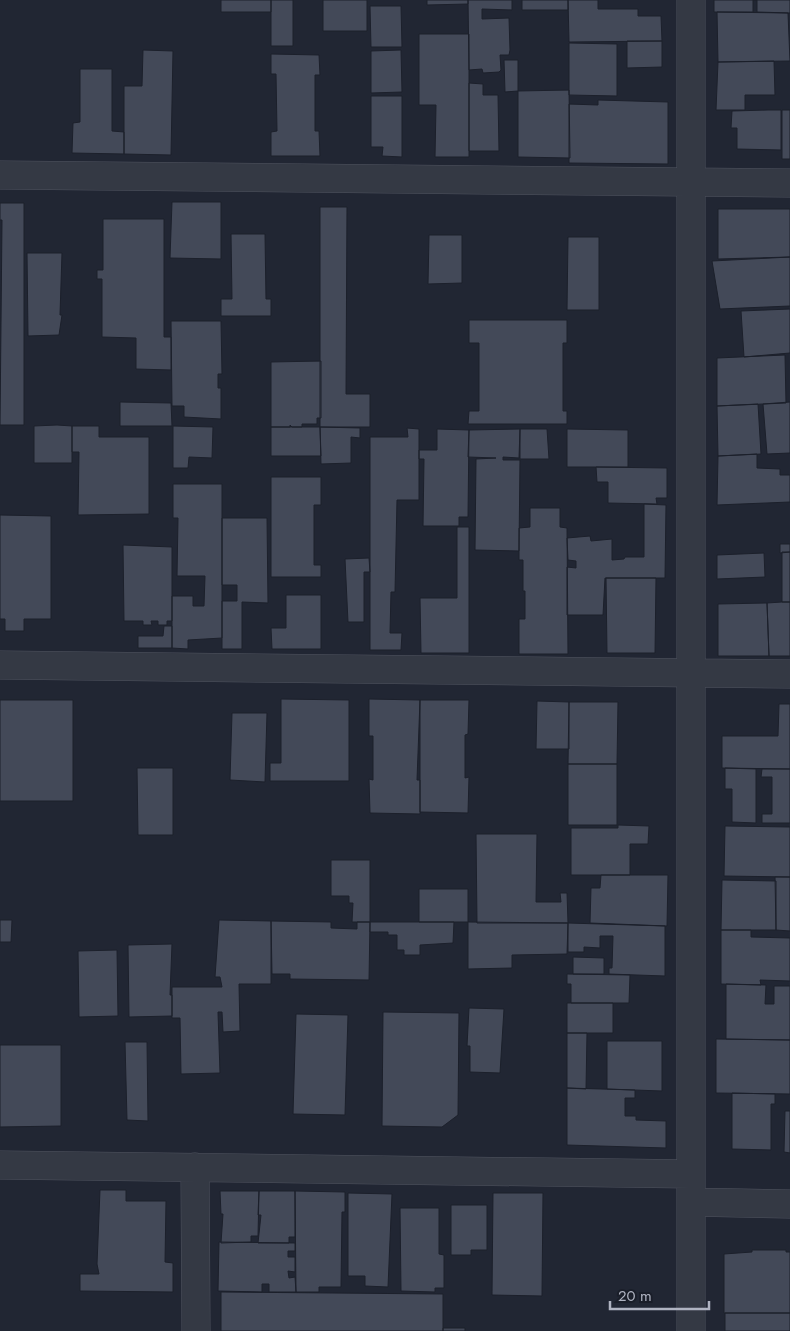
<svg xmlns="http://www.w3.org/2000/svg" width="790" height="1331" font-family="Jost,sans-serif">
<rect width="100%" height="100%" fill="#212633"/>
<path fill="#434958" stroke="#1c202b" d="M221 0H271V12H221Z
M271 0H293V46H271Z
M323 0H367V31H323Z
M427 0H468V4L427 5Z
M468 0H512V10L482 9V19L509 18 510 50 509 55H500L501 70 499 72 483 73 482 69 469 70Z
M522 0H568V10H522Z
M568 0H598V9H638V16H661L662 41 569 42Z
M714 0H790V13L757 12V0H753V12H714Z
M370 6H401L402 47H371Z
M717 12 788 13 790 61 718 62Z
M419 34H469V157H435L436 105H419Z
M627 41H662V67L627 68Z
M569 43 617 44V96L569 95Z
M143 50 173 51 171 155 124 154V86H142Z
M401 50 402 92 371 93V51Z
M271 54 319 55 320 75H315V131H319L320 156H271V132L277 131 276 74H271Z
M504 60H518V91L505 92Z
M774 61 775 95H745V110H716L718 62Z
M80 69H112V131L124 132V154L72 153 73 123 80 122Z
M469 83 483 84V95H498L499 151H469Z
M569 90 570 158 518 157V91Z
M371 96H402V157L382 156 383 147H371Z
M598 100 668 102V164L569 163V104L598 105Z
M768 110H781V150L737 149V128H731L732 111Z
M782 110H790V159H782Z
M172 202H221V259L170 258Z
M0 203H24V425H0L2 220H0Z
M320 207H347L346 394H370V427H320Z
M718 209H790V257L718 259Z
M103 219H164V337H171V370L136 369V338L102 337V279H97V270H103Z
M231 234H265L266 299H271V316H221V299H232Z
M429 235H462V283L428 284Z
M568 237H599V310H567Z
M27 253H62L60 315H62L59 335 28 336Z
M790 257V306L720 309 712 261Z
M790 309V353L744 357 741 311Z
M469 320H567V343H563V411H567V424H468L469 411H479V343H469Z
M171 321H221L222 374H218V388H221V419L184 417V406H172Z
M785 355 786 403 717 406V358Z
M321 361V418H317V424H302V427H292L290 425V427H271V362Z
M120 402 171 403 172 426H120Z
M790 402V453L767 454 763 404Z
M758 404 761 454 718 456 717 406Z
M57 425 72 426V463H34V426Z
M72 426H99V437H149V514L78 515 79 452H72Z
M173 426 213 427 212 458 189 457 188 468H173Z
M271 427H320L321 456H271Z
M320 427 360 428V438L351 437V463L321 464Z
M407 428 419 429V500H397L395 592H391L390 633H402L401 650H370V437H408Z
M437 429 469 430 468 517H459V526H423L424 459H419V450H437Z
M520 429H547L549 459H520Z
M520 429 519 458 503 457V460H520L519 551 475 550 476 459 496 458 468 457 469 430Z
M567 429 628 430V467H567Z
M757 454V468L780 469V475H790V502L717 505 718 456Z
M596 467 667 468V498H656L657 504 608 503V482H597Z
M271 477H321V505H314V565H321V577H271Z
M173 484H222V638L188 640V649L172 648V596H193V606H204L205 576H177L178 518H173Z
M644 504 666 505 665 578H605L603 615H567V567L576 568V561L568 560 567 538 590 536 591 541 612 539V560L624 559 625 557H644Z
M530 508H560V527L567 528 568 654H519V619H525V591H523V560H519V528L530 527Z
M0 515 51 516V619H24V631H5V619H0Z
M222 518H267L268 603 242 602V649H222V601H237V585H222Z
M457 527H469V653H421L420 598H457Z
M780 544H790V552L780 553Z
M123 545 172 547V621H167V625H158V621H151L152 625H143V621H124Z
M782 552H790V602H782Z
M764 553 765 577 717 579V555Z
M369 558 370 572H364V622H348L345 559Z
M606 578H656L655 653H607Z
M286 595H321V649H272L271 628H286Z
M782 602H790V656H769L767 603Z
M767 603 769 656H718V604Z
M164 626H172V648H138V636H163Z
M281 699 349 700V781H270V763H281Z
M369 699 420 700 417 780H420V814L370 813 369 779 373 780V736H369Z
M0 700H73V801H0Z
M420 700H469L468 734 465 735V778L469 777 468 813 420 812Z
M537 701 569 702V749H536Z
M569 702H618L617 764H568Z
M779 704H790V769L722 768V736H778Z
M232 713H267L265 782 230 780Z
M568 764H617V825H568Z
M137 768H173V835H138Z
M725 768 756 769V823L732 822V789H725Z
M762 769H790V823H762V814H772V777H761Z
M618 825 649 826 648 844H630V875H571V828H618Z
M725 826 790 827V877L724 876Z
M476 834H537L536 902H561L560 893H567L568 923H477Z
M331 860H370V922H352L353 903H349V896H331Z
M601 875H668L667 926 590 923 591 888H600Z
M775 877H790V931L776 930Z
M722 880 776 881V930H721Z
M419 889H468V922H419Z
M0 920H12L11 942H0Z
M219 920 271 921V984H239L240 1031 223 1032 222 1012H218L220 1073 181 1074 180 1018H172V987H222L220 977H215Z
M271 921 331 922V928L357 929V922H370L369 980 290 979V974H272Z
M370 922H454L453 943 420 945V955H404V950H397V935H388V932H370Z
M468 922 568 923 567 954 512 955V968L468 969Z
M568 923 665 926V976L609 974V968H612L613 936H600V948L584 947V952H568Z
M721 930H751V937L790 938V981L760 980 761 985 721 984Z
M172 944 170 995H172V1016L129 1017 128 945Z
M117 950 118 1016 79 1017 78 951Z
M573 957 604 958V974H573Z
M567 974 630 975 629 1003H571V984H567Z
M726 984 766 985 765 1004H774V986H790V1040L726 1039Z
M567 1003H613V1033H567Z
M469 1008 504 1009 500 1073 470 1072V1046H467Z
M383 1012 459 1013 458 1115 442 1127 382 1126Z
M296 1014 348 1015 345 1115 293 1114Z
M567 1033H587L586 1089 567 1088Z
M716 1039 790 1040V1094L716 1093Z
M607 1041H662V1091L607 1089Z
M125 1042H147L148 1121 127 1120Z
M0 1045H61V1126L0 1127Z
M567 1088 635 1090V1098H625V1116H636V1120L666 1121V1148L567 1145Z
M732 1093 775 1094V1104H771V1150L732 1149Z
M785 1111H790V1153L784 1152Z
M100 1190H126V1201H166L165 1262 173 1263V1292L80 1291V1274H99L97 1264Z
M220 1191H259L258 1236H251V1242L221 1243 223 1214H221Z
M259 1191H295V1237H289V1243H258L261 1215H258Z
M295 1191 345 1192V1212H342L341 1287H319V1292H296Z
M348 1193 392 1194 388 1287 365 1286V1276H348Z
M493 1193H543L542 1296 492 1295Z
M451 1205H487V1250H471V1255H451Z
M400 1208H439V1254L444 1255V1288H435V1292L401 1291Z
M219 1242 295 1243V1251H288V1257H295V1272L288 1271 289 1278 295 1277 296 1292H269V1284H262V1292L218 1291Z
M752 1250H786V1252H790V1313H724V1254L752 1252Z
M221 1292 443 1294V1331H221Z
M725 1313H790V1331H725Z
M443 1328H465V1331H443Z"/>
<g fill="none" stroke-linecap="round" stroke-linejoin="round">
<g stroke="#4f535f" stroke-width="29">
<path id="minor" d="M0 175 790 183
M0 665 790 674
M0 1165 691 1174
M195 1167 196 1331
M691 1202 790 1204
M691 1331V0"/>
</g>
<use href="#minor" stroke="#343944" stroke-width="28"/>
</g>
<path d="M610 1301v8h99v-8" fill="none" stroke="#afb3c1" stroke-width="2.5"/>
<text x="618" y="1301" font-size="15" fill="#afb3c1" stroke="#1a1e29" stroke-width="4" paint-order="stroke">20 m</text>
</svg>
